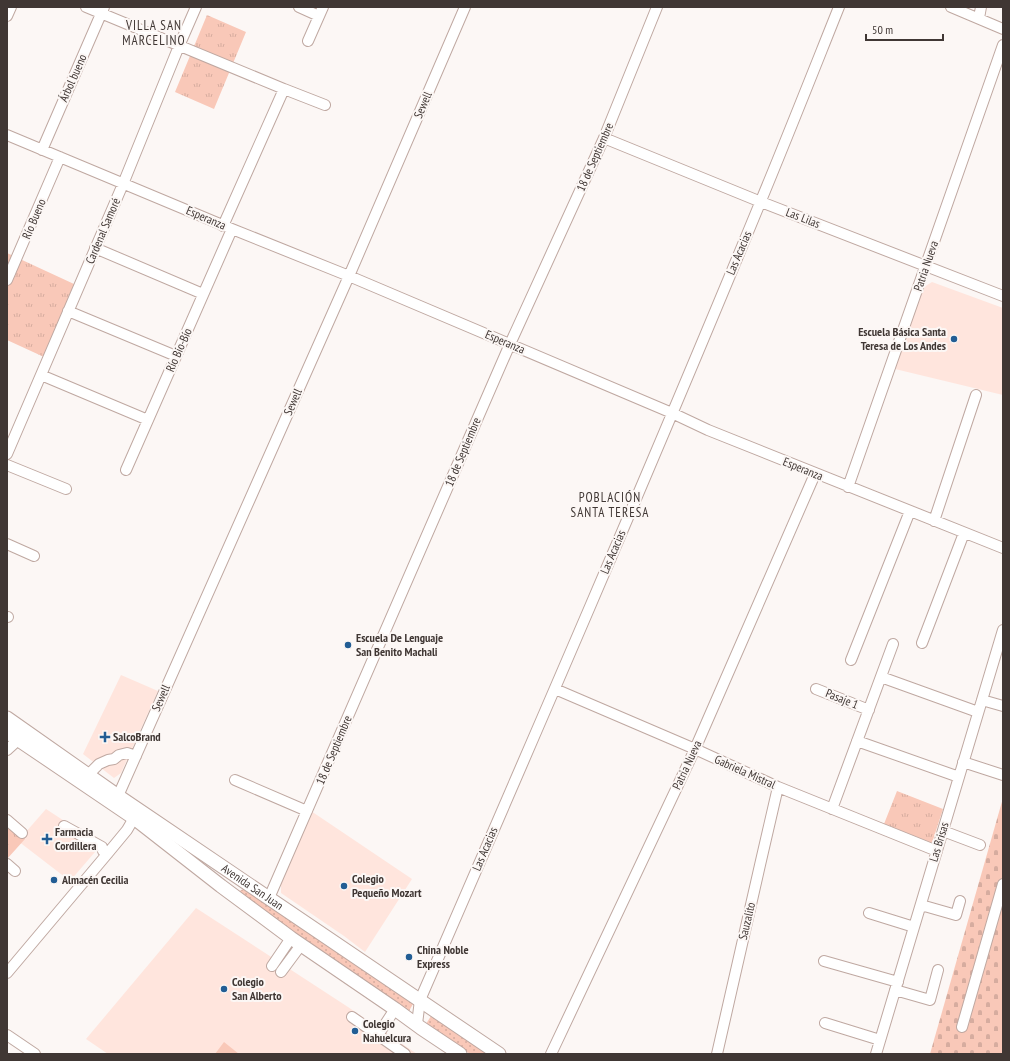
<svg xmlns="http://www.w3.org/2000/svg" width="1010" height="1061" font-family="'PT Sans Narrow',sans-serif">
<defs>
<pattern id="grass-dots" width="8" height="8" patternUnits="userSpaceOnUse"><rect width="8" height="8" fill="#f9c8b8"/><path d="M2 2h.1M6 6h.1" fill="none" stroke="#d6ac9f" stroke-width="1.8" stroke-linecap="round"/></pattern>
<pattern id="cemetery-stones" width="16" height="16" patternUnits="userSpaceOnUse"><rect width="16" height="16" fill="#f9c8b8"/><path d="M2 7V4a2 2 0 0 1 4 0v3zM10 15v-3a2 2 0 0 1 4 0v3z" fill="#d6ac9f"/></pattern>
<pattern id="park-tufts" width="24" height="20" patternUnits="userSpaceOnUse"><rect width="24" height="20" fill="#f9c8b8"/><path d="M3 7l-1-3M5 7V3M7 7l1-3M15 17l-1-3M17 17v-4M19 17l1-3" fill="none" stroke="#d6ac9f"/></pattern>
</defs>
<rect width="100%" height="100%" fill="#fcf7f5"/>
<path fill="#ffe5dd" d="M932 282 1003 308V395L895 369 924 287Z
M121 675 158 691 121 773 114 778 83 754Z
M46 809 101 845 70 881 18 841Z
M311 811 412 879 365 952 344 936 281 893V880Z
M196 908 348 1007 417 1054H108L86 1039Z"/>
<path fill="url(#grass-dots)" d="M245 889 413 1004 409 1011 241 898 239 892 241 890Z
M431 1016 488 1054H470L426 1024Z"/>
<path fill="url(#cemetery-stones)" d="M1003 798V1054H930Z"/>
<path fill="url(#park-tufts)" d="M207 15 246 32 214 109 175 92Z
M7 253 74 284 44 357 7 340Z
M897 791 943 809 932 843 884 824Z
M7 822 25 839 7 859Z"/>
<path fill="#f9c8b8" d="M224 1042 239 1054H215Z"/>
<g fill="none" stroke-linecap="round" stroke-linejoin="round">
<g stroke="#bfa8a1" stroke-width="12">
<path id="minor" d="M86 7 284 89 223 226
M299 7 319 16
M951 7 1003 29
M7 16 11 7
M979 18 981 7
M308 41 323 7
M284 89 325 105
M7 135 232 229 349 276 672 413 708 430 1003 548
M604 138 761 202 1003 296
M42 150 104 7
M95 248 203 294
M7 280 60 157
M68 311 176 356
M41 375 148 420
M7 454 123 184 179 46 196 7
M7 465 66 489
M126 470 232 229
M848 487 1003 45
M934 521 976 395
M7 544 34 556
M7 617H8
M922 643 964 533
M851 660 910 511
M881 677 978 712
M555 689 695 749 778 787 937 851
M816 689 869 710
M982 700 1003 706
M857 741 959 777
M7 750 19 739
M963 762 1003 775
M88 775 99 764 108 760 114 759 119 755 127 753 136 756
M235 780 307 811
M118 796 349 276 465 7
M832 809 893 644
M7 820 22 833
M64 826 102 847 103 851 108 853
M943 831 980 845
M7 864 15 871
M269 898 510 344 604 138 657 7
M921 905 956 915 960 901
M869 913 914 927
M824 961 898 982
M272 966 291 938
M281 972 301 945
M7 973 108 853 127 830 134 818
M895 990 930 1000 938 970
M352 1017 405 1054
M825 1023 880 1040
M962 1027 1003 884
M421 1028 417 1024 420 1000C535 735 650 470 760 203 787 138 813 72 839 7
M7 1035 35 1054
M378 1035 395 1009
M551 1054 695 749 815 474
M717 1054 760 865 778 787
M876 1054 1003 630"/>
</g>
<g stroke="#bfa8a1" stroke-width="15">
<g id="major">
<path id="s1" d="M7 718 118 796 499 1054"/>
<path d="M7 732 134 818 221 886 291 938 395 1009 421 1028 460 1054"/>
</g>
</g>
<use href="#minor" stroke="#fff" stroke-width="10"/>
<use href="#major" stroke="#fff" stroke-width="13"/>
</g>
<g fill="#225d94" stroke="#fcf7f5" stroke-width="1.5">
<circle cx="954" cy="339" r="4"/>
<circle cx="348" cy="645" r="4"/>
<path d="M103 731h4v4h4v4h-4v4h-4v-4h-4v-4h4z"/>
<path d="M45 833h4v4h4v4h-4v4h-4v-4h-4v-4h4z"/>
<circle cx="54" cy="880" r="4"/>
<circle cx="344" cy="886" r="4"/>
<circle cx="409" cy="957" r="4"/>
<circle cx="224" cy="989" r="4"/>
<circle cx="355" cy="1031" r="4"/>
</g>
<g text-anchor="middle" stroke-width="4" stroke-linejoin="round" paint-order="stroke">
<g font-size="12" fill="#403734" stroke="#fcf7f5">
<text transform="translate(73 78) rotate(-66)" y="4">Árbol bueno</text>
<text transform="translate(423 105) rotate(-67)" y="4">Sewell</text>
<text transform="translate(595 157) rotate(-66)" y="4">18 de Septiembre</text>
<text transform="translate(206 218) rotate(23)" y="4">Esperanza</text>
<text transform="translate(803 218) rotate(21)" y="4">Las Lilas</text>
<text transform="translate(34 219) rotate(-67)" y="4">Río Bueno</text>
<text transform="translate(103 231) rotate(-67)" y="4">Cardenal Samoré</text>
<text transform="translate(739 253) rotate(-67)" y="4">Las Acacias</text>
<text transform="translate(926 266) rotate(-71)" y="4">Patria Nueva</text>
<text transform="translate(505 342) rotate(23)" y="4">Esperanza</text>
<text transform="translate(179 350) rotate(-66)" y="4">Río Bío-Bío</text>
<text transform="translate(293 402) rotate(-66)" y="4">Sewell</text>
<text transform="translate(463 452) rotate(-67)" y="4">18 de Septiembre</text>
<text transform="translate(803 469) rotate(22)" y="4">Esperanza</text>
<text transform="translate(613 552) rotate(-67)" y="4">Las Acacias</text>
<text transform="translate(161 698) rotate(-66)" y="4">Sewell</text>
<text transform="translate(842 699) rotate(22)" y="4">Pasaje 1</text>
<text transform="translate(334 750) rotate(-67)" y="4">18 de Septiembre</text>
<text transform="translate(687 765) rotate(-65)" y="4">Patria Nueva</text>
<text transform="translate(745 772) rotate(24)" y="4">Gabriela Mistral</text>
<text transform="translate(939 842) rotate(-73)" y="4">Las Brisas</text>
<text transform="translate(485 849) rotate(-67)" y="4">Las Acacias</text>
<text dy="4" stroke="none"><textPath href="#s1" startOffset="298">Avenida San Juan</textPath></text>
<text transform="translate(747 921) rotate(-77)" y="4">Sauzalito</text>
</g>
<g font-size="12" font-weight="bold" fill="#403734" stroke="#fcf7f5" text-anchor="start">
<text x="946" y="336" text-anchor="end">Escuela Básica Santa<tspan x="946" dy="14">Teresa de Los Andes</tspan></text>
<text x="356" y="642">Escuela De Lenguaje<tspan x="356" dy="14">San Benito Machali</tspan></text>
<text x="113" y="741">SalcoBrand</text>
<text x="55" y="836">Farmacia<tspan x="55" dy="14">Cordillera</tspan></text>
<text x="352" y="883">Colegio<tspan x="352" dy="14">Pequeño Mozart</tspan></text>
<text x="62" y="884">Almacén Cecilia</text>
<text x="417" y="954">China Noble<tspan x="417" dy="14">Express</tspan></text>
<text x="232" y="986">Colegio<tspan x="232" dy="14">San Alberto</tspan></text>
<text x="363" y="1028">Colegio<tspan x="363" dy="14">Nahuelcura</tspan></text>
</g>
<g font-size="13" letter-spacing="1" fill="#403734" stroke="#fcf7f5">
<text x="154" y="30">VILLA SAN<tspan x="154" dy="15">MARCELINO</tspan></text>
<text x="610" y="502">POBLACIÓN<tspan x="610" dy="15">SANTA TERESA</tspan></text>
</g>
</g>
<rect width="1010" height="1061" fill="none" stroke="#403734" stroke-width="16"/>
<path d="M866 34v6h77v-6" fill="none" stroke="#403734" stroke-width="2"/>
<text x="872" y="34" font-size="12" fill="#403734" stroke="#fcf7f5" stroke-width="3" paint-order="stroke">50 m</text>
</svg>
